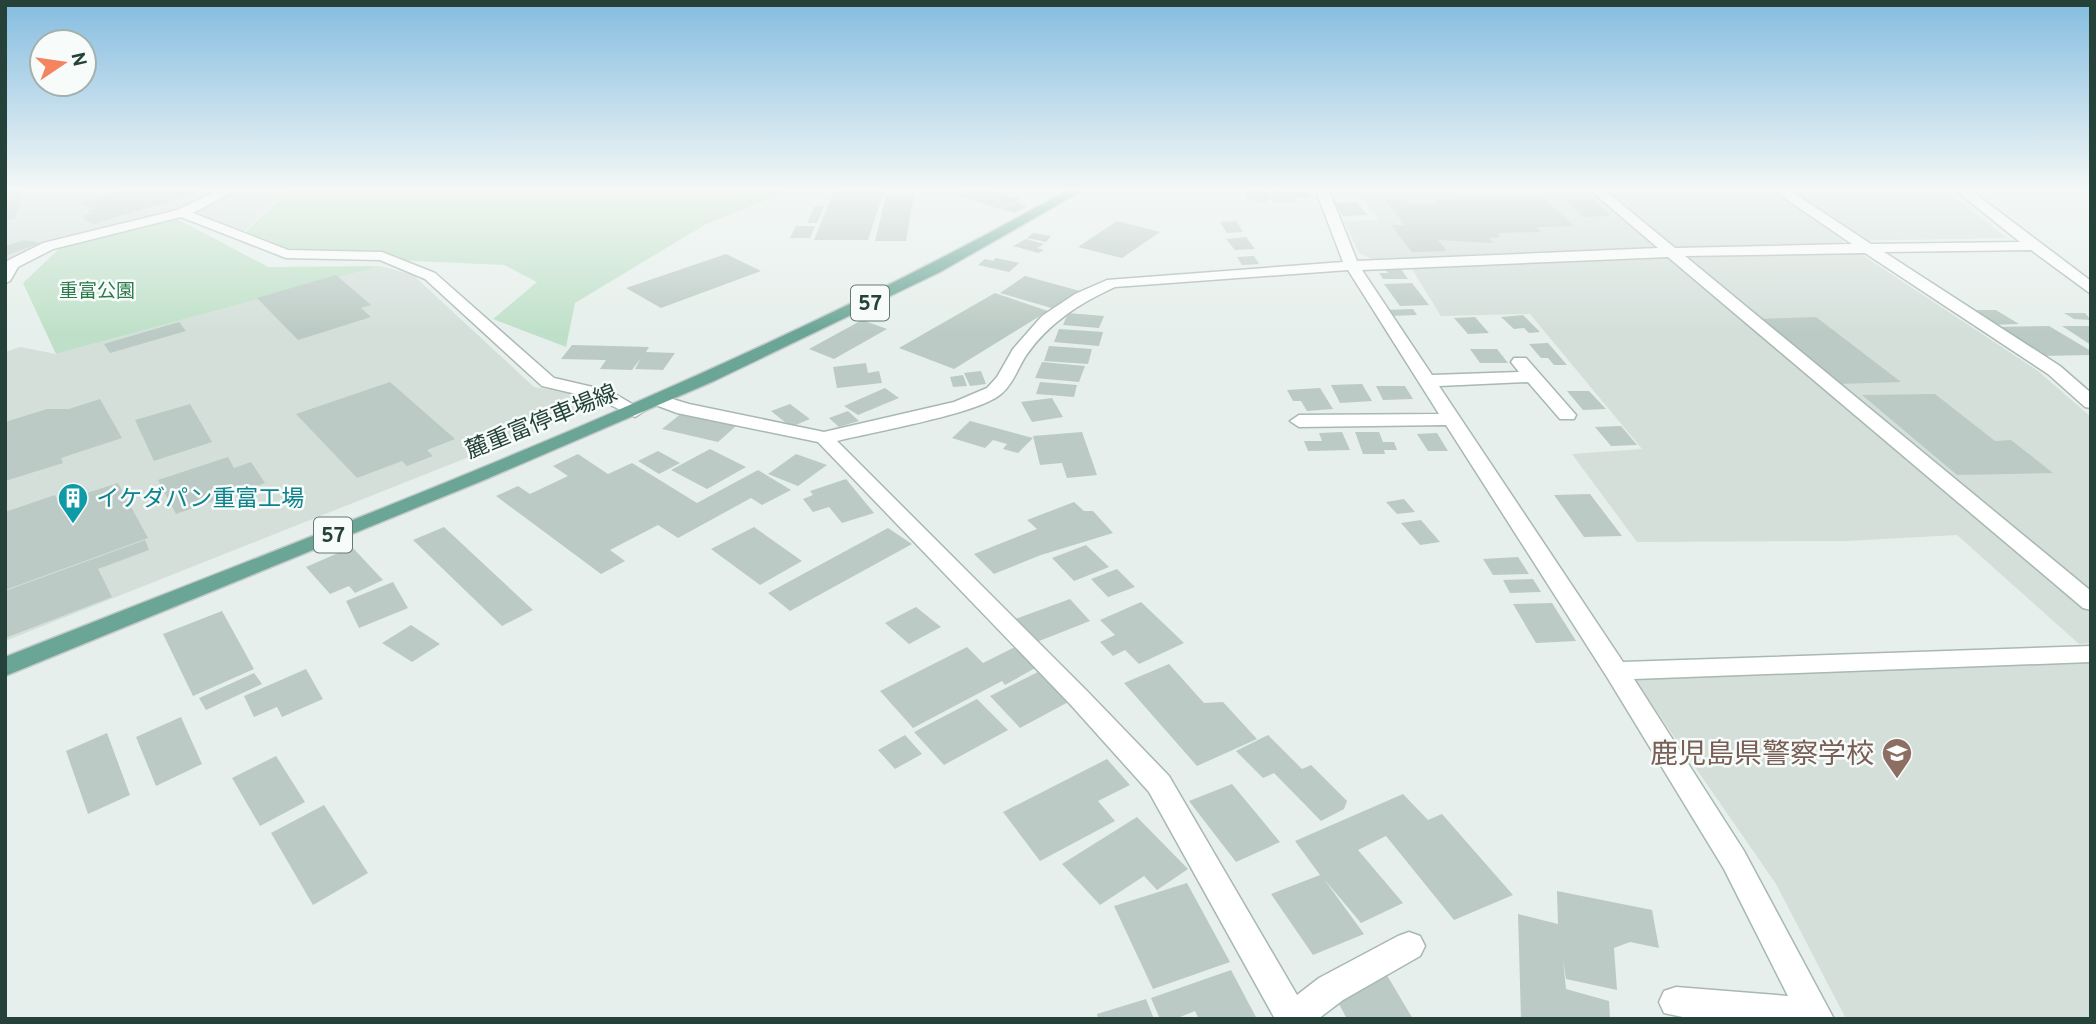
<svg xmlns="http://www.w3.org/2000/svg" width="2096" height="1024" font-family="Overpass,'Noto Sans JP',sans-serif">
<rect width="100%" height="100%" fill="#e6efeb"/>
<path fill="#d4dfda" d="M5 188H289L239 236 182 211 45 244 5 263Z
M1355 188H1942L2007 238 1841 241 2038 371 2091 417V643L2079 644 1957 535 1846 541 1637 542 1572 454 1642 449 1530 314 1441 316 1405 258 1372 259 1359 253 1344 221 1379 220Z
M381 266 413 275 534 387 594 398 590 409 5 641V352L20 347 56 354Z
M2091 661V1019H1846L1776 884 1632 676Z"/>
<path fill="#bfe0c8" d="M291 188H798L706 224 575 303 566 347 493 319 537 282 504 265 326 257 239 238Z
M177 219 268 267 381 266 56 354 23 283 61 247Z"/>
<path fill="#bbcac4" d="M5 188H25L15 219 5 220Z
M115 188H210V189L94 224 83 219 87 218 82 216 92 213 87 210 93 209 79 202 120 191Z
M964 188 974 191 983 188 1020 199 1000 209 951 194Z
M1244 188H1267L1270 200H1266L1267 203 1247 200Z
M834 191H884L868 240H814Z
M1269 191 1308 192 1311 197H1294L1296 202H1273Z
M886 195H914L906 241H875Z
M1543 197 1574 226 1536 227 1541 232 1498 233 1501 237 1489 238 1493 243 1438 240 1447 251 1412 252 1391 225H1405L1385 200 1405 199 1409 204H1439L1435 199Z
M1565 199H1592L1611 216 1583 217Z
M1016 202 1027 206 1014 213 1002 209Z
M1357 202 1367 215 1343 216 1333 203Z
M815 206H824L817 223H807Z
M1117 221 1160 232 1122 258 1078 247Z
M1236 221 1243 232 1227 233 1220 222Z
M796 226H815L810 238H790Z
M1033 233 1051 236 1046 242 1027 238Z
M1246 237 1255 249 1235 250 1226 239Z
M1026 239 1044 244 1037 248 1044 250 1038 253 1013 246Z
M25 240 40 243 5 256V246Z
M726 254 761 271 661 308 626 288Z
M1254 256 1259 264 1242 265 1237 257Z
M996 258 1019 263 1009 272 978 265 985 259 993 261Z
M1385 269H1401L1408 279H1383L1379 273H1388Z
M336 275 371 305 361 308 371 317 298 340 257 298Z
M1025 276 1080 291 1055 309 1000 293Z
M1412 283 1429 305 1400 306 1384 284Z
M995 293 1048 311 954 369 899 348Z
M1413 309 1417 315 1388 316 1383 310Z
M1968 310H1996L2019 324 1990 325Z
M1068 313 1104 316 1099 328 1063 325Z
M2064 313H2085L2091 320 2074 319Z
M1523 315 1540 332 1529 333 1524 328 1514 329 1501 317Z
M1475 317 1489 333 1468 334 1454 318Z
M1816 317 1901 382 1839 384 1759 319Z
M862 320 887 329 834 359 809 349Z
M179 322 186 331 110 353 104 344Z
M2049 326 2091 351V355L2039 356 1994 327Z
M2062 326H2091V345Z
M1059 329 1103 332 1099 346 1054 342Z
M1548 343 1567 365H1554L1548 358H1541L1529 344Z
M572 345 649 347 646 352 675 353 663 370 635 369 641 358 632 370 600 369 606 360 561 359Z
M1049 346 1092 349 1088 364 1044 361Z
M1470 349H1497L1508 363H1480Z
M1042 362 1085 366 1079 382 1035 378Z
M866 363 868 373 879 371 882 383 837 388 833 367Z
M981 371 986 384 970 386 964 373Z
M963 375 967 386 953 387 950 377Z
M390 382 455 439 427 450 433 456 407 466 402 461 357 478 296 414Z
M1040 382 1077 385 1074 397 1036 394Z
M1362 384 1372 401 1340 403 1331 385Z
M1376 386H1405L1413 399 1383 400Z
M885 388 899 398 858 415 844 406Z
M1320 388 1333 409 1307 411 1301 401H1293L1287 390Z
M1567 391H1589L1606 409 1583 410Z
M1935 394 1995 441 2011 440 2053 473 1957 475 1862 395Z
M1052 398 1063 417 1032 422 1021 402Z
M100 399 122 438 61 458 63 463 5 481V422L47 409H69Z
M190 404 212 442 154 461 135 420Z
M790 404 810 419 791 427 771 411Z
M848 411 859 421 839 427 829 418Z
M682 413 736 426 718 442 662 429Z
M970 421 1033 438 1018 453 1003 449 1007 444 993 440 985 448 952 438Z
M1621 426 1637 445 1611 446 1595 427Z
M1082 432 1097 475 1067 478 1062 463 1040 465 1033 436Z
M1342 432 1350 450 1308 451 1304 441H1322L1319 433Z
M1355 432H1379L1383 442H1394L1397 450H1384L1385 454H1363Z
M1437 433 1448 451H1428L1417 434Z
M710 449 746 467 707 489 671 470Z
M658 451 680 463 659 474 638 461Z
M578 454 608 474 632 463 697 503 758 470 791 490 762 505 751 498 678 538 658 525 610 550 625 561 601 574 496 496 518 486 530 494 568 476 553 466Z
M796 454 827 465 798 486 768 474Z
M228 457 234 468 251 462 265 483 176 514 158 480Z
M846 479 874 513 842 523 829 507 813 512 803 499 813 495 810 491Z
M118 483 148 538 5 590V512L55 495 59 502Z
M1590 494 1622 536 1584 537 1554 495Z
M1404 499 1415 512 1397 514 1386 502Z
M1074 502 1084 511H1093L1113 533 1041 555 994 574 974 554 1037 529 1027 520Z
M1421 520 1440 542 1420 545 1401 523Z
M444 527 533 610 502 626 413 540Z
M754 527 802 561 760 585 711 549Z
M888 528 912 544 790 611 768 593Z
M145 540 149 550 98 569 112 597 5 638V591Z
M1086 545 1109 567 1074 581 1052 558Z
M352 547 383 580 355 593 349 586 330 594 306 567Z
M1518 557 1529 574 1493 575 1483 559Z
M1117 569 1135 587 1108 597 1091 579Z
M1533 579 1541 592 1510 593 1503 580Z
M393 582 408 608 359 628 346 601Z
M1070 599 1090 621 1034 643 1015 619Z
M1141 602 1184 643 1139 664 1125 650 1113 656 1100 642 1115 635 1100 620Z
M1552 603 1576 641 1536 643 1513 604Z
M916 607 941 627 909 644 885 623Z
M222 611 254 669 193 696 163 634Z
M411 625 440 644 412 662 382 643Z
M967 647 983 663 1015 647 1037 667 1005 685 1002 681 913 728 880 691Z
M1169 664 1204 703 1223 702 1257 739 1197 766 1124 683Z
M306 669 323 699 282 717 277 707 254 717 244 696Z
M1040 671 1072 700 1020 728 990 696Z
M254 673 262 684 206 710 199 698Z
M977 699 1008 730 944 765 914 732Z
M181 717 202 764 156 786 136 737Z
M107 733 130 795 88 814 66 751Z
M905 735 922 754 895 769 878 750Z
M1268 735 1302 769 1311 765 1347 801 1344 809 1321 821 1274 773 1263 778 1236 751Z
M276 756 305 802 260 826 232 778Z
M1107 759 1130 785 1098 801 1115 821 1040 861 1003 812Z
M1232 784 1280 842 1236 862 1189 801Z
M1403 794 1428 820 1442 814 1513 895 1454 920 1386 836 1358 850 1403 903 1361 923 1324 879 1364 934 1313 955 1271 894 1320 875 1295 841Z
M324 805 368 873 313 905 271 833Z
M1137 817 1188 869 1157 890 1144 876 1100 905 1062 864Z
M1187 883 1230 962 1153 989 1114 906Z
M1557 891 1652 910 1659 948 1630 942 1614 948 1617 990 1566 979 1563 960 1566 989 1609 1001 1610 1019H1521L1518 914 1558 924Z
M1231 970 1257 1019H1199L1195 1011 1175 1019H1160L1151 998Z
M1385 972 1413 1019H1347L1331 989Z
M1146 999 1154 1019H1098L1097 1014Z"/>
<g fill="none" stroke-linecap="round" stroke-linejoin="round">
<g stroke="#a8b8b2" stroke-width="3">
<path id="minor" d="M223 188H240L193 213 288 250 382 252 435 273 554 378 610 391 644 411 635 417 598 399 542 386 425 279 380 260 286 258 181 217 53 249 18 267 10 281 5 283 7 261 43 243 177 210Z
M1315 188H1328L1357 261 1658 248 1588 188H1602L1675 248 1852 244 1770 188H1786L1871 244 2020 242 1953 188H1968L2091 281V294L2031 250 1884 252 2060 366 2091 393V408L2085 407 2048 374 1865 253 1685 256 2091 591V610L2083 608 1668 257 1362 270 1432 375 1519 372 1511 362 1514 358H1526L1576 415 1574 419H1560L1528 382 1439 386 1623 662 2091 646V662L1634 679 1744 851 1834 1019H1692L1664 1013 1659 1002 1664 991 1676 987 1788 996 1724 869 1607 677 1446 425 1299 427 1290 421 1299 415 1439 414 1348 270 1115 287C1080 303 1050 322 1027 354 1018 367 1014 383 1001 394 978 414 872 432 837 441L1088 692 1169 776 1297 995 1319 978 1398 936 1409 932 1420 936 1425 946 1420 956 1343 1000 1318 1019H1275L1149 792 1070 704 818 442 677 413 653 404 650 400 659 395 689 404 824 432 954 402 987 388 997 377 1013 349 1042 316 1075 294 1107 280 1343 262Z"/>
</g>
<g stroke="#c2cac8" stroke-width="3">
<path id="major" d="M1071 188H1087L940 272 714 381 484 480 5 676V657C366 514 732 380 1071 188Z"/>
</g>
<use href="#minor" fill="#fff" fill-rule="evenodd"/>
<use href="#major" fill="#6aa596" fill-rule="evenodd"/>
</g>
<linearGradient id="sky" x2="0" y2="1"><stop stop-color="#84bce0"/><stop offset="0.57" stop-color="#f4f8f6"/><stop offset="1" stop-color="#f4f8f6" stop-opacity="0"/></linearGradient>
<rect width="2096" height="332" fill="url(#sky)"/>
<defs>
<g id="building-pin" transform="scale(1.575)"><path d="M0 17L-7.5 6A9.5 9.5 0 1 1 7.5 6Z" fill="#0f9aa8" stroke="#f7fbf9"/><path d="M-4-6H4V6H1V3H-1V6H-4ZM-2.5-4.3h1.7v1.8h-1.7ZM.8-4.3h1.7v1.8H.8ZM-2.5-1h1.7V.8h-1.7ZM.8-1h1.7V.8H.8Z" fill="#fff"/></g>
<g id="school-pin" transform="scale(1.575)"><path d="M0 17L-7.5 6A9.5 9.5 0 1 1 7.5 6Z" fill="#8d6e63" stroke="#f7fbf9"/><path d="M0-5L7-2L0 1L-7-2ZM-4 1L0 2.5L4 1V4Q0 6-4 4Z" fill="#fff"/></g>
</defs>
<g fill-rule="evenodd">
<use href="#building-pin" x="73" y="498"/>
<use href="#school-pin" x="1897" y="753"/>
</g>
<g text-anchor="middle" stroke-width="5" stroke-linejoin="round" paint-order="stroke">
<g font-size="19" fill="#2d7a4b" stroke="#f7fbf9">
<text x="97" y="297">重富公園</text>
</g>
<g fill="#f7fbf9" stroke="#637a73" stroke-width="2">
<rect x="851" y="285.5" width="38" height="35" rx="5"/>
<rect x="314" y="517.5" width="38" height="35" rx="5"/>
</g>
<g font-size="21" font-weight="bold" fill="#24423a">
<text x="870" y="310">57</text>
<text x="333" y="542">57</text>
</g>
<g font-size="23" fill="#24423a" stroke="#f7fbf9">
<text transform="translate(541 421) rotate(-22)" y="8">麓重富停車場線</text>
</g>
<g font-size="23" fill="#0d838f" stroke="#f7fbf9" text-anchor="start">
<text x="96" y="506">イケダパン重富工場</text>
</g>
<g font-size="28" fill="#785e54" stroke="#f7fbf9" text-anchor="end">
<text x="1874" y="763">鹿児島県警察学校</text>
</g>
</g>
<rect width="2096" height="1024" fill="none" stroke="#24423a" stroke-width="14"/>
<g transform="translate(63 63) rotate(77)"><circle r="33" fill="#f7fbf9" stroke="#a3b1ad" stroke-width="2"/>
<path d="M0-5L12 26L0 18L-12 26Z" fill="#f4845f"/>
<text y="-10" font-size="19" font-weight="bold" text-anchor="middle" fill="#24423a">N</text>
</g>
</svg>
